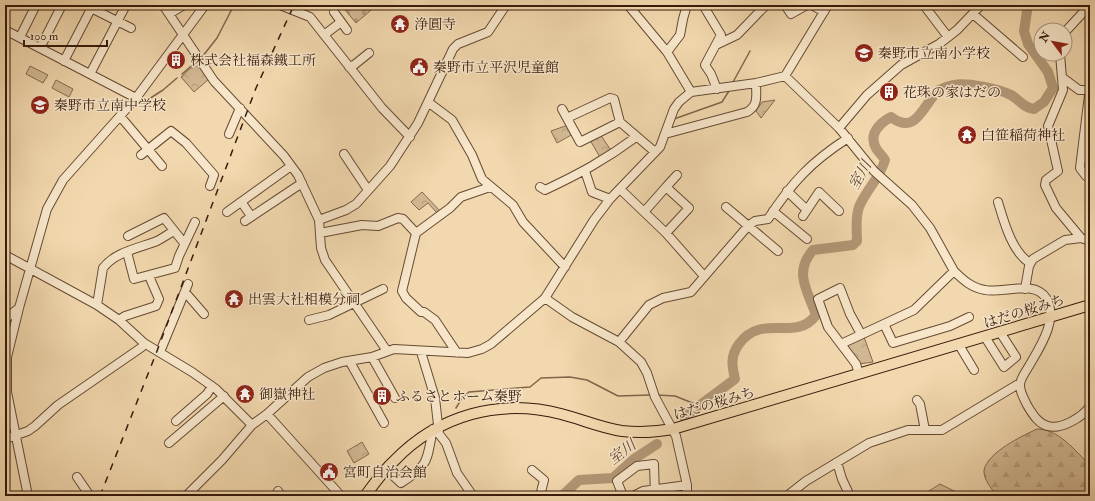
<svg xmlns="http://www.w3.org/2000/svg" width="1095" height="501" font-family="'IM FELL Double Pica','Noto Serif JP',serif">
<defs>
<pattern id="forest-firs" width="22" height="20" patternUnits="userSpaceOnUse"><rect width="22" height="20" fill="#d2b892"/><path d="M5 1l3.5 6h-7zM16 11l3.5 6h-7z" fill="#b59e7d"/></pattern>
<pattern id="cemetery-stones" width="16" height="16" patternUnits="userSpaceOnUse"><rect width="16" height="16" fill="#d2b892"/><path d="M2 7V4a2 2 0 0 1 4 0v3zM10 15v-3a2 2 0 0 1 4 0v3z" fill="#b59e7d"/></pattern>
<pattern id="park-crowns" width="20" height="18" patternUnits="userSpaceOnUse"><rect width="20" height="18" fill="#d2b892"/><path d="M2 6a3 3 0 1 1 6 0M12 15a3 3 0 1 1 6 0" fill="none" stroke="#b59e7d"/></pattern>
</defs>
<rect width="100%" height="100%" fill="#f2d8ae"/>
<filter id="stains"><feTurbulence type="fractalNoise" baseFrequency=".005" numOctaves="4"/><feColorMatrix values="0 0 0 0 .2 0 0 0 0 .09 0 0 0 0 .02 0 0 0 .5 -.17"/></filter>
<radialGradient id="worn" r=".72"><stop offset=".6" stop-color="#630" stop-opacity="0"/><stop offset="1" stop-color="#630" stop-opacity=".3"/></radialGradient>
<path fill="#d2b892" stroke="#84694e" d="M30 66 48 75 43 83 26 74Z
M56 80 73 89 69 97 52 88Z"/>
<path fill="url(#forest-firs)" stroke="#84694e" d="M1037 429C1059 429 1074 450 1090 465V496L996 495C992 489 983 479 984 470 988 452 1022 436 1037 429Z
M940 484 964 496H921Z"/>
<path fill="url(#cemetery-stones)" stroke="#84694e" d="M341 5H377L356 23Z"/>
<path fill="url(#park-crowns)" stroke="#84694e" d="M197 62 209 79 194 92 181 77Z
M775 100 761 118 756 111 762 102Z
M568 125 573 134 557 143 551 131Z
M600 134 612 152 601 159 590 140Z
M422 192 441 212 438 214 428 203 419 210 411 202Z
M864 337 873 362 859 364 847 347V345Z
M362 442 369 454 354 463 347 451Z"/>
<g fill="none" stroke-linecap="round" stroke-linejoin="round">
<path stroke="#81654b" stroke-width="1.5" d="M202 57 217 38 234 5
M182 74 196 62
M732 84 750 51
M149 99 163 90 177 78
M140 105 144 103
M674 119 722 102 729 91
M657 395 675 396 700 406
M456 408 462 398 469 392 530 387 541 378 570 377 587 380 618 396 651 395"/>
<path stroke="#b29776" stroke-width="10" d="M684 417 735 379C732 366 730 356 739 344 762 312 796 343 816 315 808 291 793 273 813 250L853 245 857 241C857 230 855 218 859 207 866 190 880 178 885 160 882 155 878 152 876 148 868 134 880 123 891 117 917 137 924 102 939 90 943 88 949 86 954 85 966 82 1000 89 1011 95 1020 100 1023 108 1034 109L1044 102 1053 88 1048 72 1028 44 1024 31 1028 5
M562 496 579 480 613 478 634 459 657 444"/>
<g stroke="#664a33" stroke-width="10">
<path id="minor" d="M85 5 131 28
M163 5 214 81 284 156 298 175 319 220 321 248 325 260 387 351
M280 5 310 17 382 108 410 137
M628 5 667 52 691 92
M703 5 721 35 705 65 711 74 717 89
M785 5 791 14 807 5
M812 5 824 12
M929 5 926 8 948 37
M334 12 347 30
M169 14 184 5
M973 14 1023 57
M5 30 136 98
M1065 32 1090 5
M324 35 341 22
M20 37 36 5
M716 45 737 35 766 5
M40 48 62 5
M667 52 680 35 683 19 687 5
M1060 54 1063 90 1048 126 1058 171 1046 180 1045 185 1056 208 1081 238
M64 61 93 5
M349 67 354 65 369 53
M90 74 126 5
M785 76 839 128 874 171 912 205 930 228 954 271C963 280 972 288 985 290 1002 294 1034 279 1046 298 1059 319 1040 347 1029 366 1026 371 1020 379 1020 385 1020 393 1024 398 1027 405 1032 413 1038 424 1048 426 1061 430 1083 417 1090 406
M1063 78 1079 90H1090
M428 102 452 120 472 155 482 179 513 205 523 222 565 267
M562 109 580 142 620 122 655 152
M120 116 162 166
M567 118 610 98 614 99 620 122
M839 128 867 95 901 65 939 44 957 30 981 5
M229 134 240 108
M665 134 747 112C759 105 756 96 756 83
M344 154 368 190
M141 155 171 131 186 143 214 175 210 186
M585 171 592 192 610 199
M1086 176 1080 168 1090 87
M540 187 545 190C579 174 605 160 636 137
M666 187 677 175
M620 189 666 233 704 276
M787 191 807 210
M998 202C1004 222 1012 252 1030 263
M242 203 251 216
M726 207 778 251
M773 211 807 239
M227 212 291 166
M644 212 666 187 689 208 666 233
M803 216 819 192 839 211
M319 220 346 210 356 204 390 166 418 123 453 49 458 44 488 32 506 5
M245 221 302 183
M320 233 362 225 378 226 398 218 403 219 416 233
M128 236 164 218 184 243
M127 252 134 279 175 268 179 256 195 222
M5 255 97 305 119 320 144 343 192 372 216 389 252 425
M1025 289 1029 266 1033 259 1065 240 1081 238 1090 241
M185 292 204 314
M545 298 572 317 619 342 641 362 647 373 655 397 676 436 687 485V496
M97 305 103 268C115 252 139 248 157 241 163 238 168 234 174 231
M5 319 19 308
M119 320 125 316 156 306 159 299 149 276
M309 320 329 315 383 289
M884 324 893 343 950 326 969 317
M985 337 1004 367 1016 357 1000 332
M619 342 649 305 663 298 691 292 748 226 755 221 768 219C792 182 811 162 848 138
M841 344 914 310 954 271
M959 345 974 370
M160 352 188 284
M421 352 435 398 439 434 446 443 457 473 473 496
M457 353 435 320 424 312H421L406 298 402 291 416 233 450 208 461 197 490 187
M372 357 395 398
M350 362 384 423
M859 374 856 364 828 327 818 299 840 288 850 314 861 334
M917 400 920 404 925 430
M267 414 341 496
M176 421 207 394 212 386
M5 439 28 431 35 426 58 405 142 347 144 343
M169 443 224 396
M837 462 842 479 850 496
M386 469 401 483C430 464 426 462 433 429
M532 470 544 480 540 496
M77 477 90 496
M278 491 281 496
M28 496 7 392V357L19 308 47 209 63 180 136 98 205 5
M186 496 222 460 252 425 267 414 308 377 324 368 342 362 372 357 394 349 468 353 482 349 491 344 545 298 594 220 610 199 660 147 674 109 679 102 691 92 756 83 785 76 828 5
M623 496 617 481 637 466 654 464 655 496
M633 496 643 491 687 485
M787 496 806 481 869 443 908 430H942L1020 383"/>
</g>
<g stroke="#371a0a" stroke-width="12">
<path id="major" d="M365 496C374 484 383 471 394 461 438 415 500 398 561 414 581 419 601 428 622 431 639 433 656 432 673 429L1090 305"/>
</g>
<use href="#minor" stroke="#f7e6ca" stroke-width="8"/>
<use href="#major" stroke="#f2d8ae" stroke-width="10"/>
<path stroke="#371a0a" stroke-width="1.5" stroke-dasharray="7 7" stroke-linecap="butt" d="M100 496 157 351 256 88 294 5"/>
</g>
<defs>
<g id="temple-disc" transform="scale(1)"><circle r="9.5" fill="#8f2418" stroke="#f7e6ca"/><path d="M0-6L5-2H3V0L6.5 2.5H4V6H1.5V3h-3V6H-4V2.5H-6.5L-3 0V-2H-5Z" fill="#fff"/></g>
<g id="school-disc" transform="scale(1)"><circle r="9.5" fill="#8f2418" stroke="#f7e6ca"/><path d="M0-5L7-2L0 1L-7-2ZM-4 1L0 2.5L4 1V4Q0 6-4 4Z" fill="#fff"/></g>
<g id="building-disc" transform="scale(1)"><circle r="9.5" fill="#8f2418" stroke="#f7e6ca"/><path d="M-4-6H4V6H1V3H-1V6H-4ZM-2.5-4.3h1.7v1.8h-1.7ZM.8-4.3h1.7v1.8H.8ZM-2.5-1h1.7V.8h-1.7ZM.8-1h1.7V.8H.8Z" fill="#fff"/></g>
<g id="civic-disc" transform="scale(1)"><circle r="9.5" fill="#8f2418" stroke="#f7e6ca"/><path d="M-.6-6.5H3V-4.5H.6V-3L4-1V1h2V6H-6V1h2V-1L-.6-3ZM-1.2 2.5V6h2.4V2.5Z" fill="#fff"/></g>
</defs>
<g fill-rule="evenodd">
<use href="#temple-disc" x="400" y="24"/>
<use href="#school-disc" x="864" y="53"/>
<use href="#building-disc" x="176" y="60"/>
<use href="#civic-disc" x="419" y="67"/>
<use href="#building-disc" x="889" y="92"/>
<use href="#school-disc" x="40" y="105"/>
<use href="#temple-disc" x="967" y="135"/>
<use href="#temple-disc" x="234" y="299"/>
<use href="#temple-disc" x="245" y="394"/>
<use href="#building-disc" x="382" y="396"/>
<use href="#civic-disc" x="329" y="472"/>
</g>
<g text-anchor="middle" stroke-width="3" stroke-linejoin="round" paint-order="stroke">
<g font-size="14" fill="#371a0a" stroke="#f7e6ca" text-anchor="start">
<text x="414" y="29">浄圓寺</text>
<text x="878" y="58">秦野市立南小学校</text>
<text x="190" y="65">株式会社福森鐵工所</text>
<text x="433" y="72">秦野市立平沢児童館</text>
<text x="903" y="97">花珠の家はだの</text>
<text x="54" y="110">秦野市立南中学校</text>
<text x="981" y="140">白笹稲荷神社</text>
<text x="248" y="304">出雲大社相模分祠</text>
<text x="259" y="399">御嶽神社</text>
<text x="396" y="401">ふるさとホーム秦野</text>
<text x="343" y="477">宮町自治会館</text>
</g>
<g font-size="14" fill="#371a0a" stroke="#f7e6ca">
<text transform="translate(1024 311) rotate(-17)" y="5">はだの桜みち</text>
<text transform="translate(714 403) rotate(-16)" y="5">はだの桜みち</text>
</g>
<g font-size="15" font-style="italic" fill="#624630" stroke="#f7e6ca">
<text transform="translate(860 175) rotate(-61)" y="5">室川</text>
<text transform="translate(622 452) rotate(-37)" y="5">室川</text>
</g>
</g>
<rect width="1095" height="501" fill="none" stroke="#f2d8ae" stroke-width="20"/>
<rect x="6" y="6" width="1083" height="489" fill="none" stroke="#371a0a" stroke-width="2"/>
<rect x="10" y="10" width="1075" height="481" fill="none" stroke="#371a0a"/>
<g transform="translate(1053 42) rotate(302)"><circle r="19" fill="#f7e6ca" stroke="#aa947d"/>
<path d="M0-3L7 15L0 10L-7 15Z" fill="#8f2418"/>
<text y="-6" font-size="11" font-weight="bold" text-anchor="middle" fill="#371a0a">N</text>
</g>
<path d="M24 40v6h83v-6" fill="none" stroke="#371a0a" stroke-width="2"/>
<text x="30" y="40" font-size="12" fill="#371a0a" stroke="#f7e6ca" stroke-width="3" paint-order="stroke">100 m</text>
<rect width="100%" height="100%" filter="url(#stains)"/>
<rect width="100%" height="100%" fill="url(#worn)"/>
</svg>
